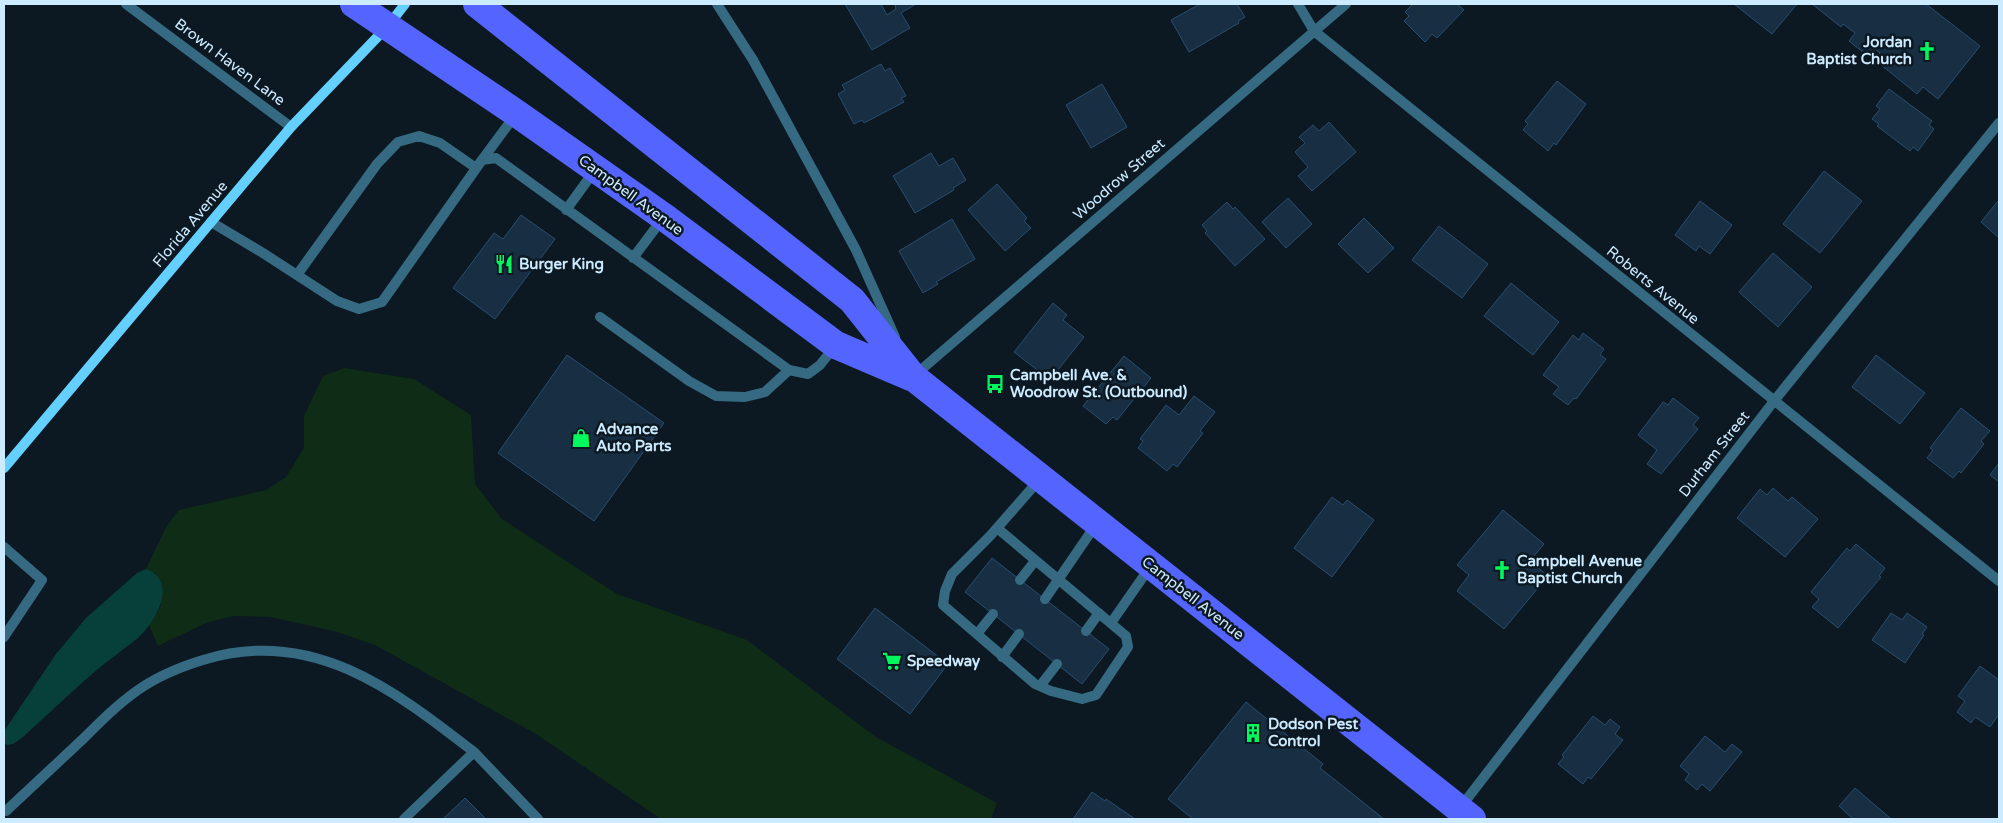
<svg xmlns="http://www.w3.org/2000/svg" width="2003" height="823" font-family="'Varela Round',sans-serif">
<rect width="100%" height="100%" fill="#0c1822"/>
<path fill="#0f2c16" d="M344 368 414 379 471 415 475 484 502 519 617 594 747 640 876 737 997 803 991 819H661L536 734 375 645 334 631 270 617 233 616 206 623 158 646 149 625 161 606 155 573 146 569 166 527 179 510 266 490 286 477 304 448V416L323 376Z"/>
<path fill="#07403b" d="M146 569C179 581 156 622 138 638 123 650 107 661 92 674 69 694 46 716 23 737L13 744 7 745 4 743V731L56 654 86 618 137 573Z"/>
<path fill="#182e43" stroke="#294e70" d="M845 4H881L887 15 896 9 895 4H916L901 13 910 28 872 50Z
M1200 4H1237L1245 17 1238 21 1239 23 1189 52 1171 20Z
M1413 4H1457L1464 10 1437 38 1432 34 1425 42 1404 21 1409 16 1405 12Z
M1734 4H1797L1772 34Z
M1812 4H1926L1980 46 1938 99 1923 87 1917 94 1875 60 1880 53 1875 49 1869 57 1849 41 1855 33 1843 24 1841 27Z
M881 64 885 71 890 68 906 96 901 98 904 102 864 123 862 120 854 124 838 94 845 90 842 85Z
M1557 81 1586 104 1556 145 1554 143 1548 151 1523 130 1528 124 1525 121Z
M1102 84 1127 127 1091 148 1066 105Z
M1889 89 1932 121 1929 125 1934 129 1918 151 1913 147 1910 151 1877 126 1879 124 1872 119 1880 109 1876 106Z
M1329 122 1356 152 1312 191 1298 176 1308 167 1295 152 1305 143 1299 137 1313 125 1319 131Z
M931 153 939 166 953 158 966 180 953 188 954 190 915 213 893 176Z
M1824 171 1862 201 1820 253 1783 224Z
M997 184 1027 218 1024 221 1031 228 1005 251 968 210Z
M1288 198 1312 224 1286 248 1262 222Z
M1700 201 1732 225 1710 254 1699 246 1696 251 1675 235Z
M1998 201 1999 202V238L1981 222Z
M1227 202 1233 209 1235 207 1265 239 1235 266 1205 233 1207 231 1202 225Z
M521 215 555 239 495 319 453 288 494 233 503 239Z
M1364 218 1394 248 1368 273 1338 244Z
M952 219 975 259 936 282 938 284 923 293 899 251Z
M1439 226 1488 264 1462 298 1412 260Z
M1773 253 1812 287 1778 327 1739 292Z
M1511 283 1559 322 1533 355 1484 316Z
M1053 303 1067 315 1063 320 1084 337 1050 380 1014 352Z
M1583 333 1604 349 1600 355 1606 359 1576 399 1574 398 1568 405 1553 394 1559 387 1543 375 1573 335 1579 340Z
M567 355 664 423 594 521 498 453Z
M1876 355 1925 393 1900 424 1852 387Z
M1124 356 1151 378 1117 420 1113 417 1106 424 1083 406Z
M1194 396 1215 412 1200 431 1203 433 1177 467 1173 464 1167 471 1138 448 1143 441 1140 439 1166 405 1179 415Z
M1673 398 1699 418 1693 425 1698 429 1661 474 1647 464 1657 450 1638 435 1663 402 1668 405Z
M1961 408 1990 431 1981 441 1984 444 1961 473 1959 471 1953 478 1927 458 1933 450 1930 448Z
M1999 463V482L1990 475Z
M1773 488 1788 501 1792 497 1818 519 1785 557 1737 518 1760 489 1767 495Z
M1332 497 1343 505 1347 500 1374 520 1332 577 1294 548Z
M1503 510 1544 544 1530 561 1548 576 1504 629 1457 591 1469 575 1457 565Z
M1856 544 1885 568 1879 576 1881 577 1838 628 1812 607 1819 599 1811 592 1847 548 1850 551Z
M992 558 1109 649 1082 684 965 592Z
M875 608 948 664 910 714 837 659Z
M1891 613 1902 620 1907 613 1927 627 1922 634 1924 635 1905 663 1872 640Z
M1980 666 1999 680V714L1990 727 1975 717 1971 723 1957 712 1965 701 1958 696Z
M1246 702 1323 764 1320 768 1384 819H1193L1168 799Z
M1593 716 1605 725 1610 719 1620 727 1615 734 1623 740 1591 779 1588 777 1583 784 1558 764 1564 757 1562 755Z
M1705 736 1725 752 1732 744 1742 752 1710 791 1702 784 1697 790 1685 780 1689 774 1680 766Z
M1855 788 1890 818 1889 819H1853L1839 806Z
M1092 792 1105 801 1106 799 1135 819H1073Z
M465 798 486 819H443Z"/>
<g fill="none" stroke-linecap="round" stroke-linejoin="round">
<path stroke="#356a82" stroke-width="10" d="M482 160 516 114
M566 210 595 170
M211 222 263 253 337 301 359 309 382 302 482 160 496 158 789 370 808 374 820 365 835 346
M633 258 663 218
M297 275 377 164 398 142 419 136 440 143 476 168
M600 317 689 381 716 396 745 397 765 392 789 370
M997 528 1126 636 1128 647 1096 695 1082 699 1051 691 1035 684 943 605 945 591 952 574 990 536 1040 479
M4 547 42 580 4 637
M1020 580 1035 561
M1045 599 1097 523
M1111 623 1150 567
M1086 631 1099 613
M977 634 993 614
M1002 657 1019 634
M1040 686 1057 664
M474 752 538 819
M4 810 6 811C32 787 58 762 84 738 101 721 118 704 138 690 158 676 180 667 203 660 311 626 393 689 474 752L404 819"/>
<path stroke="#356a82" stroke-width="10" d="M126 4 291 127
M717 4 753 60 856 250 895 337
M1298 4 1314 31 1999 581
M915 375 1346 4
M1460 808 1774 401 1999 123"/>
<path stroke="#64d0ff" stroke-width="10" d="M4 468 291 127 387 27 405 4"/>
<path stroke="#5465ff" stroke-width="28" d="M354 4 516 113 664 217 836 345 911 377
M477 4 852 300 913 377 1472 819"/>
</g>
<defs>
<g id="church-bare" transform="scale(1.5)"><path d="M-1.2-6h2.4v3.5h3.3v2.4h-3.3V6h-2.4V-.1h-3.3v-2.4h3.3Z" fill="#00f85d" stroke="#0c1822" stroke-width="2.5" paint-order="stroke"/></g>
<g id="restaurant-bare" transform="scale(1.5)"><path d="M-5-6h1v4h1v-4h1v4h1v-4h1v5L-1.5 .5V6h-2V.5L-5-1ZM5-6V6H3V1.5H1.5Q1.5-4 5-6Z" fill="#00f85d" stroke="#0c1822" stroke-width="2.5" paint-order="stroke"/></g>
<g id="bus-bare" transform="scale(1.5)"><path d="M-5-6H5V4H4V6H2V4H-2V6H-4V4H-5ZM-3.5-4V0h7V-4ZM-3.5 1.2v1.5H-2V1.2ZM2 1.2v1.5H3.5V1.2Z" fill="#00f85d" stroke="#0c1822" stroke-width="2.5" paint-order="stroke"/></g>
<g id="shop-bare" transform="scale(1.5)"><path d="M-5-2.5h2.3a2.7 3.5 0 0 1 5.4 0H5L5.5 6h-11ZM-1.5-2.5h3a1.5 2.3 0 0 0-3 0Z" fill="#00f85d" stroke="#0c1822" stroke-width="2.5" paint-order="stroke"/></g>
<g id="supermarket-bare" transform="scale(1.5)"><path d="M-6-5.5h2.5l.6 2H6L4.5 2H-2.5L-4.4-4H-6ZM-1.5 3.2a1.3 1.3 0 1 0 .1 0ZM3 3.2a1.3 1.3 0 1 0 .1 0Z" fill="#00f85d" stroke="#0c1822" stroke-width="2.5" paint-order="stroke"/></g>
<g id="building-bare" transform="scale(1.5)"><path d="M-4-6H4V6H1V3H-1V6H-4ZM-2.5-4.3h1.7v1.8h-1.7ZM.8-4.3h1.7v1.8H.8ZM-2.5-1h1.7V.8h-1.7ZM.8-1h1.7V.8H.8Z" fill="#00f85d" stroke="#0c1822" stroke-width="2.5" paint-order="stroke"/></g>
</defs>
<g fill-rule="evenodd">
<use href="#church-bare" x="1927" y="51"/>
<use href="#restaurant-bare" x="504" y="264"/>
<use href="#bus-bare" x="995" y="384"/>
<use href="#shop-bare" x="581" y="438"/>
<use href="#church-bare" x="1502" y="570"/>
<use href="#supermarket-bare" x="892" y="661"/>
<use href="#building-bare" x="1253" y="733"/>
</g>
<g text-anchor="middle" stroke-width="5" stroke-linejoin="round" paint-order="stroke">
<g font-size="15" font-weight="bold" fill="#cdebff" stroke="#0c1822" text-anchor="start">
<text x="1912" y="47" text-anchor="end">Jordan<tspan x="1912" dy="17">Baptist Church</tspan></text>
<text x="519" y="269">Burger King</text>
<text x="1010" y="380">Campbell Ave. &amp;<tspan x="1010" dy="17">Woodrow St. (Outbound)</tspan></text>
<text x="596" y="434">Advance<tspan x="596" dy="17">Auto Parts</tspan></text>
<text x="1517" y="566">Campbell Avenue<tspan x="1517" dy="17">Baptist Church</tspan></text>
<text x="907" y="666">Speedway</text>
<text x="1268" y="729">Dodson Pest<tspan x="1268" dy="17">Control</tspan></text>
</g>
<g font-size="15" fill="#cdebff" stroke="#0c1822">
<text transform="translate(230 62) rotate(37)" y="5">Brown Haven Lane</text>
<text transform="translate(1119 179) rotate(-41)" y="5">Woodrow Street</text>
<text transform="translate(631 195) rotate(36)" y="5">Campbell Avenue</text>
<text transform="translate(190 224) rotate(-50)" y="5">Florida Avenue</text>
<text transform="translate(1653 285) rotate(39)" y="5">Roberts Avenue</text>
<text transform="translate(1714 454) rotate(-52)" y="5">Durham Street</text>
<text transform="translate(1193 598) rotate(38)" y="5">Campbell Avenue</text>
</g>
</g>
<rect width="2003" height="823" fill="none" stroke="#cdebff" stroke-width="10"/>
</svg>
